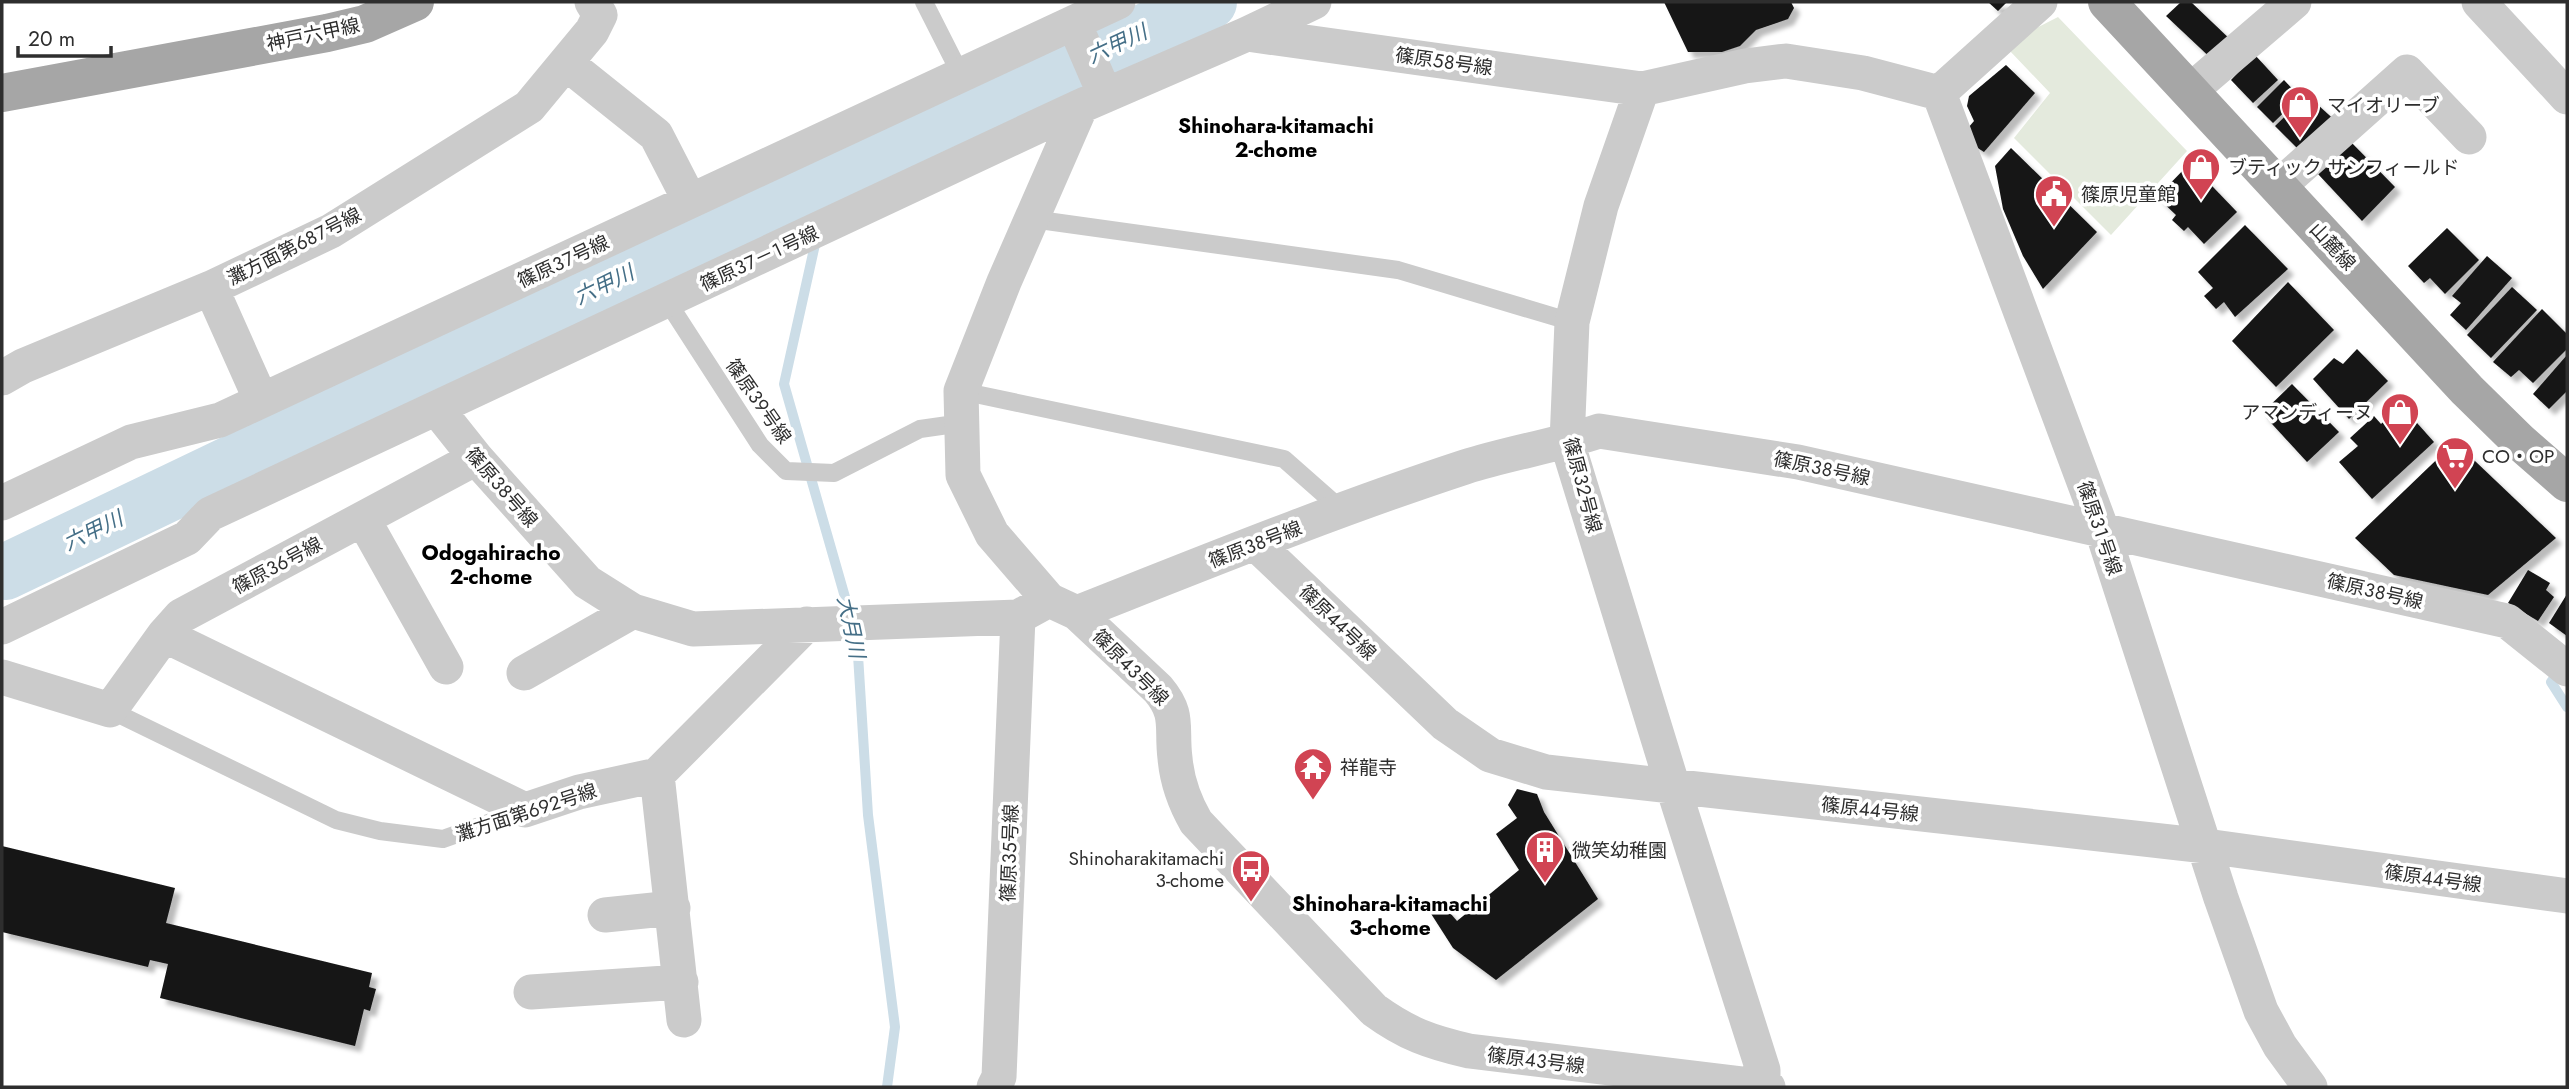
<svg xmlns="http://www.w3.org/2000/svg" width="2569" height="1089" font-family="Jost,'Noto Sans JP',sans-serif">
<defs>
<filter id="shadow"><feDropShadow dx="6" dy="6" stdDeviation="2" flood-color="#0004"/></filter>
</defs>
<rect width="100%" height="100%" fill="#fff"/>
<path fill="#e4eadd" d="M2058 17 2187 151 2111 235 2014 138 2050 93 2009 50 2017 38Z"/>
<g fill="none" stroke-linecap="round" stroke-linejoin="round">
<path stroke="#ccdde7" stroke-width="10" d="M821 218 830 177
M816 240 784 384 857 639 868 815 895 1027 887 1087
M2 574 5 572
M2560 670 2551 682 2567 707"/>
<path stroke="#ccdde7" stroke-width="56" d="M5 572 830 177 1209 2"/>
</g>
<path fill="#151515" filter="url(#shadow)" d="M1664 2H1791L1794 8 1788 19 1756 30 1740 46 1722 52H1688Z
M1988 2H2007L1998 11Z
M2181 2H2191L2234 43 2216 63 2166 16Z
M2255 55 2278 80 2253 103 2231 80Z
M2006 65 2035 93 1984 152 1973 145 1968 128 1974 121 1967 106 1969 96Z
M2284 80 2300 97 2273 123 2257 107Z
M2307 95 2339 124 2305 156 2275 126Z
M2350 141 2395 187 2362 221 2318 174Z
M2011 148 2097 232 2043 289 2023 256 2003 209 1995 166Z
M2190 163 2237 212 2204 244 2188 227 2184 231 2172 220 2176 215 2157 197Z
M2245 225 2288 269 2235 317 2224 302 2216 309 2204 296 2213 288 2198 272Z
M2447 228 2479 260 2445 294 2430 278 2424 283 2408 266Z
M2487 256 2512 278 2466 330 2450 315 2461 303 2452 296Z
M2288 282 2334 330 2276 387 2232 341Z
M2512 287 2537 310 2491 358 2467 335Z
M2542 309 2567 334V349L2533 383 2519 370 2511 377 2493 362Z
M2357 349 2388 381 2349 419 2313 379 2334 358 2343 364Z
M2567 355V391L2549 409 2533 394Z
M2292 384 2339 432 2307 462 2262 413Z
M2401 405 2434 442 2372 499 2339 462 2358 446 2350 438 2374 416 2381 424Z
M2455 442 2556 538 2488 595 2394 575 2355 538Z
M2528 570 2550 583 2546 590 2554 597 2538 621 2508 603Z
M2567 594V636L2549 623Z
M1517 789 1537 794 1544 812 1598 899 1496 980 1453 948 1428 909 1438 899 1457 921 1519 870 1496 834 1517 818 1508 805Z
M2 846 175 888 166 923 372 973 369 987 376 989 370 1011 364 1009 355 1046 160 998 168 964 150 960 148 967 2 932Z"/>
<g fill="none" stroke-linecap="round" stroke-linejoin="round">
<path stroke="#cbcbcb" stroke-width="18" d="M924 2 961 75
M1032 219 1398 270 1572 322
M667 301 760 445 786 471 834 473 920 429 962 423
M961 391 1284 459 1343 511
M110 710 336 820 380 831 443 839 525 810"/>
<path stroke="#cbcbcb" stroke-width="35" d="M1314 2 1247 34 1081 106 1004 282 961 391 963 475 992 534 1049 600 1077 613 1158 689C1180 715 1171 727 1175 758 1177 782 1184 801 1196 822L1374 1010C1407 1034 1430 1042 1469 1051L1768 1087
M2479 2 2567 97
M1074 23 1105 95
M1247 34 1642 89
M566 63 656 135 690 201
M2190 91 2294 2
M1939 93 2102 530 2221 898 2261 1011 2280 1046 2310 1087
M1939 93 2040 2
M2278 187 2407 72 2469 137
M211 288 261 400
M2 378 23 366 211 288 331 231 529 107 592 31 600 15 592 2
M437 409 476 458 587 582 633 611 693 629 1018 617 1049 600
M2 503 131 442 220 420 1118 2
M363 519 446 667
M1255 543 1445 724 1490 755 1546 772 2206 846 2567 896
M1077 613C1206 562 1334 510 1465 467 1509 453 1555 446 1599 431L1798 462 2507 621 2567 669
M2 627 187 538 210 514 1081 106
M164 635 525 810 579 792 657 775 807 624
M524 673 633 611
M2 677 110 710 164 635 181 616 476 458
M657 775 684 1020
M605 915 673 908
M531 992 681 982
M994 1087 999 1077 1018 617
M1763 1087V1070L1673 787 1567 442 1572 322 1601 206 1642 89 1745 66 1786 61 1863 73 1939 93"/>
<path stroke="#a6a6a6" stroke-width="38" d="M2107 2 2467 390 2519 441 2567 483
M2 93 327 33 365 24 415 2"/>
</g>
<defs>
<g id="shop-pin" transform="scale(2.0125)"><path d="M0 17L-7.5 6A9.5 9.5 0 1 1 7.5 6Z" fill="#d14453" stroke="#fff"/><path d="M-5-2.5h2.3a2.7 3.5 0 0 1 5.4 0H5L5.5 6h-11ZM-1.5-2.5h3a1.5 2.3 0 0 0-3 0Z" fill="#fff"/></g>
<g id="civic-pin" transform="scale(2.0125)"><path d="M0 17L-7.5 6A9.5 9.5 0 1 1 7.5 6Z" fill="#d14453" stroke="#fff"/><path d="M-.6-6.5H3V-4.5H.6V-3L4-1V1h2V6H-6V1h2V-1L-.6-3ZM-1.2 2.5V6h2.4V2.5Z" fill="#fff"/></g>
<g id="supermarket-pin" transform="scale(2.0125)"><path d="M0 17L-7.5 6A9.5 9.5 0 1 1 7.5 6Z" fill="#d14453" stroke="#fff"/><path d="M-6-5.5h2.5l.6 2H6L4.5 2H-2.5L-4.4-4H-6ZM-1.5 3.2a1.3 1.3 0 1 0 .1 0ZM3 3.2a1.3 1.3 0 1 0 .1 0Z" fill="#fff"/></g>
<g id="temple-pin" transform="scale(2.0125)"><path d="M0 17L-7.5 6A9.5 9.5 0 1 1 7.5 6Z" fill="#d14453" stroke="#fff"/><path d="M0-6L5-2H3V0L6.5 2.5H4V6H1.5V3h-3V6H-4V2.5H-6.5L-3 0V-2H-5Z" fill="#fff"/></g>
<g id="building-pin" transform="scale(2.0125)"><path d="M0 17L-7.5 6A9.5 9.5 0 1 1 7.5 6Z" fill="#d14453" stroke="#fff"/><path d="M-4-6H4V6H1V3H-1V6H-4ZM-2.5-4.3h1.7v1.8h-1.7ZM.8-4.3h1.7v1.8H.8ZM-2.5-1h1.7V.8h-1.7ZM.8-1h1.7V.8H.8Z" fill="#fff"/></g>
<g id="bus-pin" transform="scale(2.0125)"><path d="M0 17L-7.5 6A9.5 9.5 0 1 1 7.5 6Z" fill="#d14453" stroke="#fff"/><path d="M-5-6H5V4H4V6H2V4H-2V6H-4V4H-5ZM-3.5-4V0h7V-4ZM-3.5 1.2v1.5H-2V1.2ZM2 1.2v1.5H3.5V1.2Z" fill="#fff"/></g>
</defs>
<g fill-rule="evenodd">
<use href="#shop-pin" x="2300" y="105"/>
<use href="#shop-pin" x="2201" y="167"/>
<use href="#civic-pin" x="2054" y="194"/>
<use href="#shop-pin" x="2400" y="412"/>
<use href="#supermarket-pin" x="2455" y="456"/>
<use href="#temple-pin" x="1313" y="767"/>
<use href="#building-pin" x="1545" y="850"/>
<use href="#bus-pin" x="1251" y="869"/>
</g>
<g text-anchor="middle" stroke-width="7" stroke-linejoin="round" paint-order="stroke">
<g font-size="19" fill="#2e2e2e" stroke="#fff">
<text transform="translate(313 34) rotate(-12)" y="7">神戸六甲線</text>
<text transform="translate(1444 61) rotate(8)" y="7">篠原５８号線</text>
<text transform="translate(294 246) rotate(-27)" y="7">灘方面第６８７号線</text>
<text transform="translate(2333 246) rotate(47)" y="7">山麓線</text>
<text transform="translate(759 258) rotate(-25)" y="7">篠原３７－１号線</text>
<text transform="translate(563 261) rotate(-25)" y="7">篠原３７号線</text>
<text transform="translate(759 401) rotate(55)" y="7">篠原３９号線</text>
<text transform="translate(1822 468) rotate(12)" y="7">篠原３８号線</text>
<text transform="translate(1583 485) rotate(75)" y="7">篠原３２号線</text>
<text transform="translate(502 487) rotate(49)" y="7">篠原３８号線</text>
<text transform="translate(2100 528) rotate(71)" y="7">篠原３１号線</text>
<text transform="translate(1255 544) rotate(-21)" y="7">篠原３８号線</text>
<text transform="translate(277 565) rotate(-28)" y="7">篠原３６号線</text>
<text transform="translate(2375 591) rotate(13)" y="7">篠原３８号線</text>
<text transform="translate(1338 622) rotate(44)" y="7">篠原４４号線</text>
<text transform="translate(1131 667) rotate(45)" y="7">篠原４３号線</text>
<text transform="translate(1870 809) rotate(6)" y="7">篠原４４号線</text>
<text transform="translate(526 812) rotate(-18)" y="7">灘方面第６９２号線</text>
<text transform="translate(1009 853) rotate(-88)" y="7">篠原３５号線</text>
<text transform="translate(2433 878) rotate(8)" y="7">篠原４４号線</text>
<text transform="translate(1536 1060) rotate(7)" y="7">篠原４３号線</text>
</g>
<g font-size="19" fill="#2e2e2e" stroke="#fff" text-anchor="start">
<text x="2327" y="112">マイオリーブ</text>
<text x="2228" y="174">ブティック サンフィールド</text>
<text x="2081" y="201">篠原児童館</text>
<text x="2373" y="419" text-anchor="end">アマンディーヌ</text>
<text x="2482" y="463">CO・OP</text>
<text x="1340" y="774">祥龍寺</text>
<text x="1572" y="857">微笑幼稚園</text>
<text x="1224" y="865" text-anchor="end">Shinoharakitamachi<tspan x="1224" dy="22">3-chome</tspan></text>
</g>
<g font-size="21" font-style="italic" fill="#456f87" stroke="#fff">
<text transform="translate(1117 44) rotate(-25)" y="7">六甲川</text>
<text transform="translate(604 285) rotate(-26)" y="7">六甲川</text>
<text transform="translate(93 531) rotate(-26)" y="7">六甲川</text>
<text transform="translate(851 627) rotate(78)" y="7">大月川</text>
</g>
<g font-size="21" font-weight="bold" fill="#000" stroke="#fff">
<text x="1276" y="133">Shinohara-kitamachi<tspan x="1276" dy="24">2-chome</tspan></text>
<text x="491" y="560">Odogahiracho<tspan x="491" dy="24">2-chome</tspan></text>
<text x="1390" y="911">Shinohara-kitamachi<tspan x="1390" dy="24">3-chome</tspan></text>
</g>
</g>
<rect width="2569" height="1089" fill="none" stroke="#2e2e2e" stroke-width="7"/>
<path d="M18 46v10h93v-10" fill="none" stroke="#2e2e2e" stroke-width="3.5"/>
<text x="28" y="46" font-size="21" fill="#2e2e2e" stroke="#ffffff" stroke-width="5" paint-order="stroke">20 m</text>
</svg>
